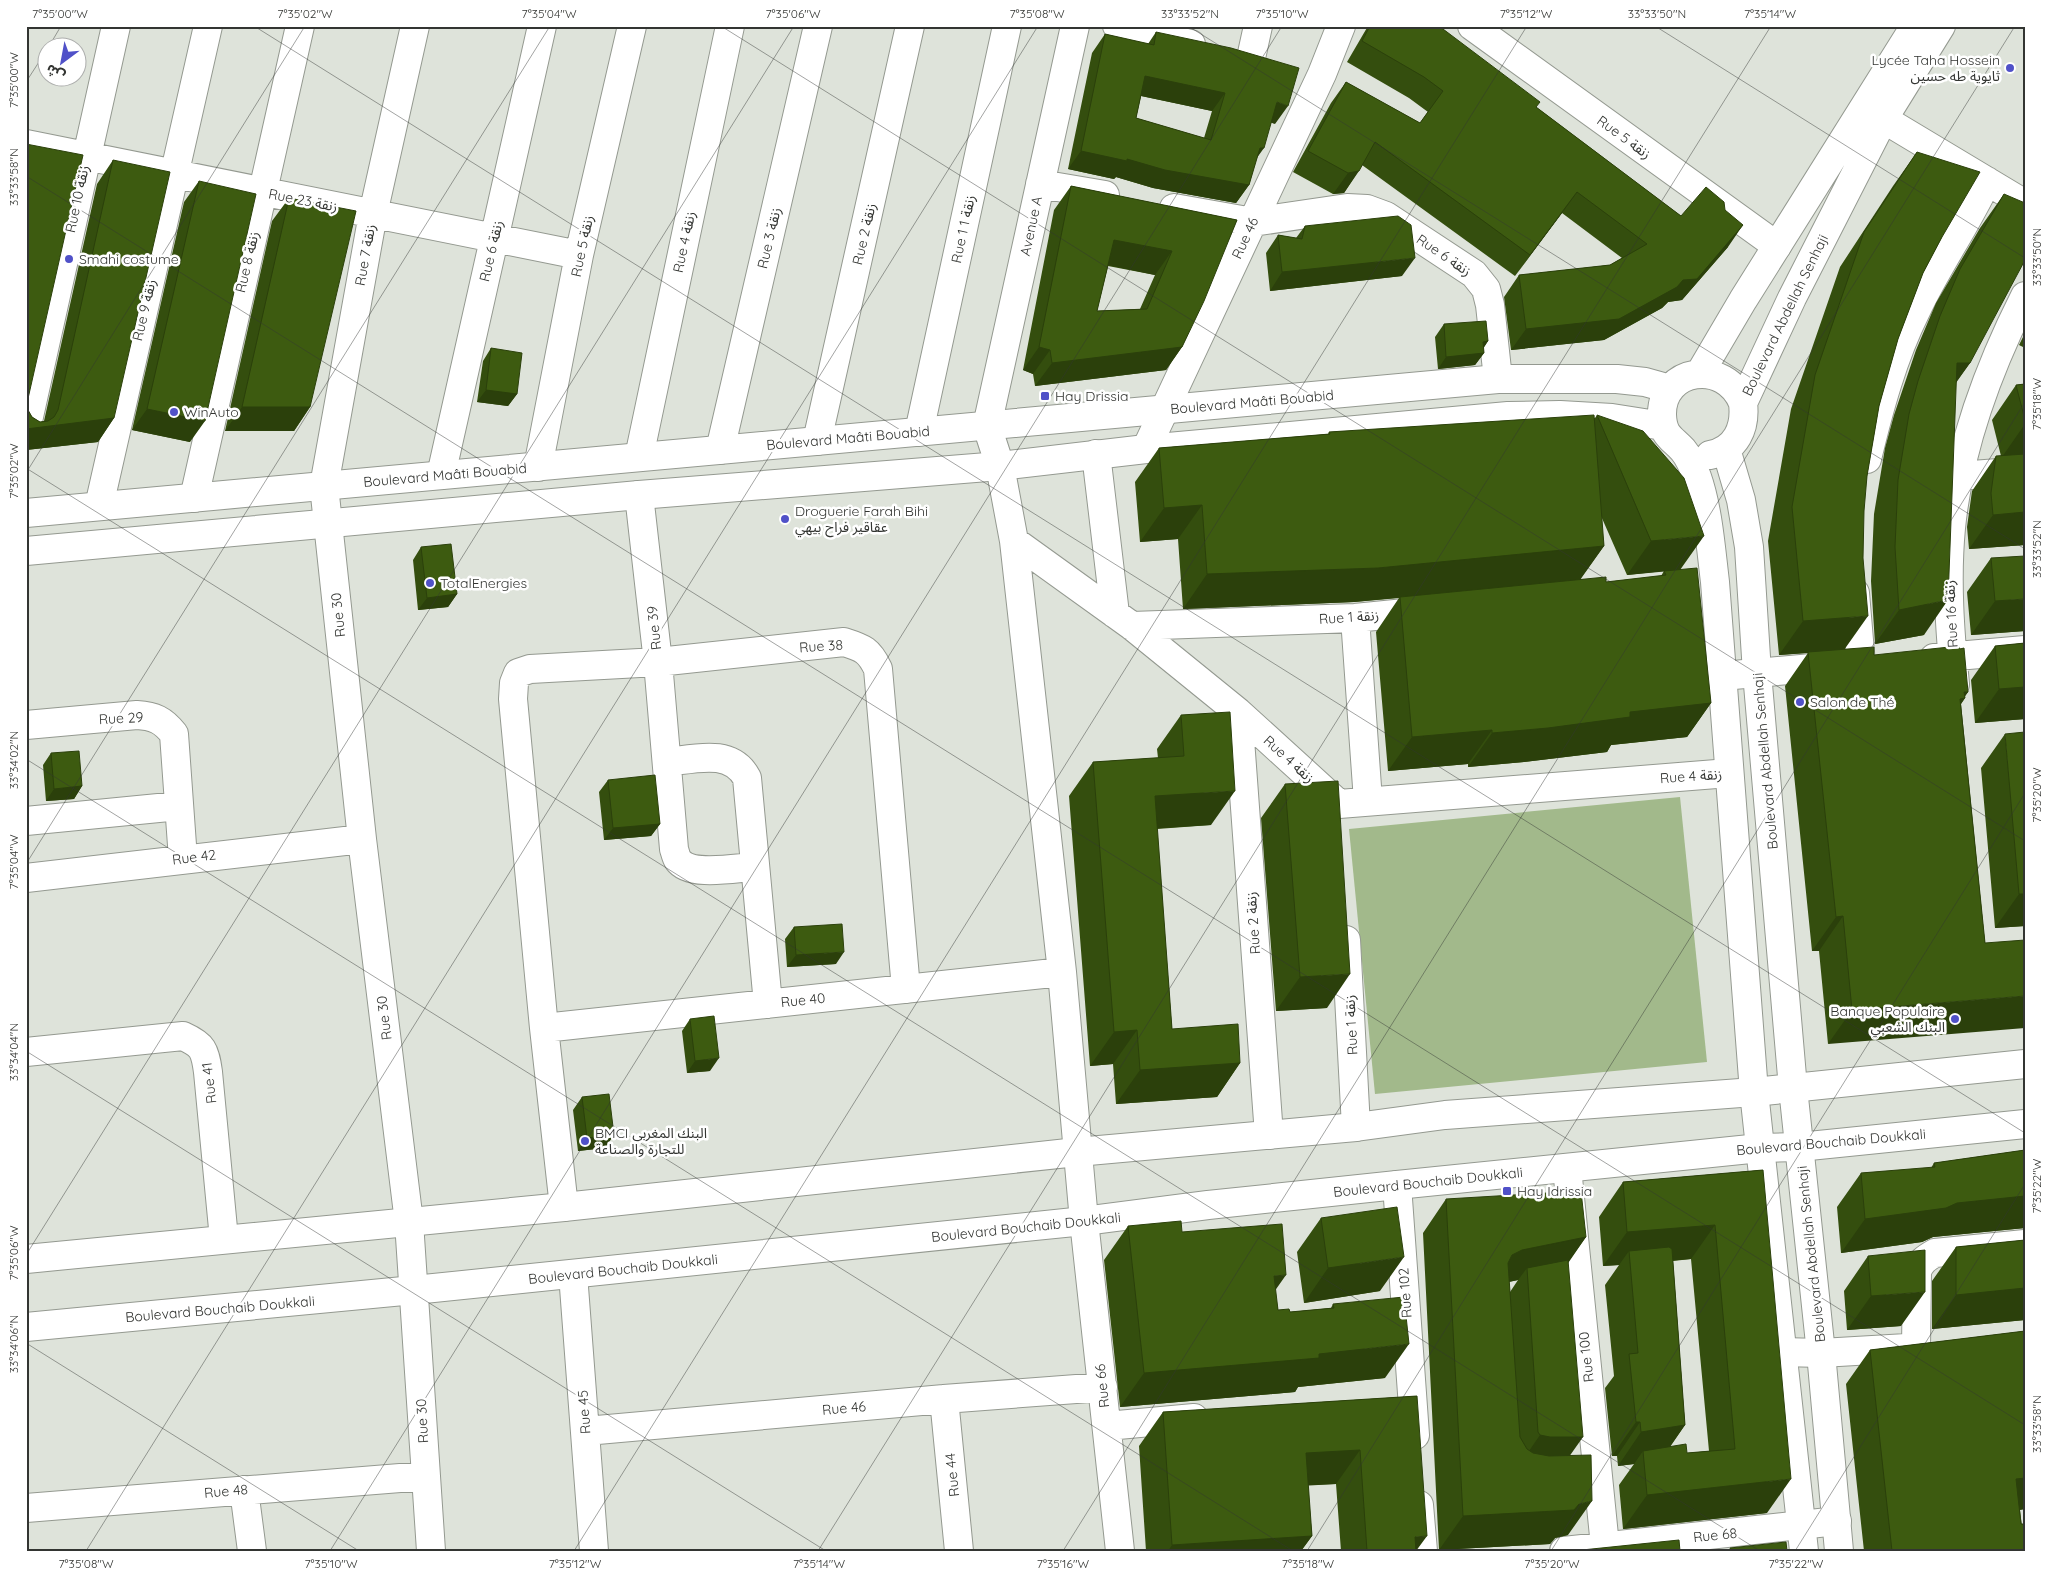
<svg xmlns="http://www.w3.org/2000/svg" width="2051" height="1577" font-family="Quicksand,'Noto Sans Arabic',sans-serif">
<rect width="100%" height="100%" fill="#dee3da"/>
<path fill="#a2b98b" d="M1680 797 1707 1062 1375 1094 1349 829Z"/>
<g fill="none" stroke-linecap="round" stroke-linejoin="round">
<g stroke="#949990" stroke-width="30">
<path id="street" d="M415 26 373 214 324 486 362 839 409 1222 431 1551
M1075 26 987 426 1000 466 1014 541 1132 626 1238 712 1339 804 1729 773
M1117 26 1191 44
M1472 26 1777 246
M1251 58 1258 26
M1865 108 2025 204
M26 144 579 255
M1040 184 1105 195
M1174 208 1253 222 1347 208 1367 209 1386 216 1474 274 1486 289 1490 305 1498 379
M26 430 116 26
M919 432 1007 26
M817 441 910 26
M1146 449 1322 74 1341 26
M720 450 818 26
M1096 454 1115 614
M639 457 730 26
M1867 459C1879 409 1893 357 1916 311 1937 266 1966 226 1987 181
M538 467 579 255 632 26
M441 475 542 26
M1959 476 2025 471
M639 495 658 662 674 849C675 852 676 857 678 860 690 877 735 868 754 867
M194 498 300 26
M99 506 208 26
M1014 541 1062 972 1084 1221 1120 1551
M1855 593 1861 664
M1355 618 1368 801
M1132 626 1355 618 1425 611
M1934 658 2025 650
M1722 676 1834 666
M1955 684C1950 632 1946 580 1951 528 1959 446 1988 369 2025 296
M1238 712 1269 1135
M26 725 137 715C154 716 163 720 174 734L183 859
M667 762C695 759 731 748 747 778L768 1004
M26 821 179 806
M26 878 362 839
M1346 940 1356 1127
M544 1028 1062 972
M26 1052 183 1036C203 1045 205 1050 208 1072L224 1239
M1567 1168 1605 1546
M1397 1185 1415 1435
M564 1207 544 1028 513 699 514 683 518 673 530 669 658 662 844 642C863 648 869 650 878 669L906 989
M573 1274 594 1551
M1916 1348 1917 1272C1920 1262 1926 1258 1935 1253L2025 1244
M1782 1352 1821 1353 1907 1348
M944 1399 959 1551
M1107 1426 1194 1418
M586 1431 944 1399 1103 1387
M244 1490 252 1551
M1419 1505 1423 1551
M26 1508 425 1476
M1564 1551 1837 1521"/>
</g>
<g stroke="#949990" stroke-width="30">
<path id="secondary" d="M1700 373 1743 300 1915 26
M1743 403C1725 358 1661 368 1662 415 1663 436 1671 437 1683 450 1688 456 1694 469 1697 477 1708 508 1711 549 1715 582L1754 1092 1804 1551
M1726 449 1741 500 1749 547 1757 673 1793 1088 1821 1353 1839 1551
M1710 455C1736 450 1746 428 1743 403L1792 298 1884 118 1941 26
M26 513 1498 379H1617L1645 382 1670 389
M26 551 639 495 1000 466 1146 449 1508 416 1560 415 1612 418 1663 426"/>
</g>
<g stroke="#949990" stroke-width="30">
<path id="primary" d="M26 1259 564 1207 1077 1152 1356 1127 1445 1115 1754 1092 2025 1064
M26 1327 414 1290 1084 1221 1208 1205 1397 1185 1760 1148 1799 1147 2025 1124"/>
</g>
<use href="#street" stroke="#fff" stroke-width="28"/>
<use href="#secondary" stroke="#fff" stroke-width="28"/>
<use href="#primary" stroke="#fff" stroke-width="28"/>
</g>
<path fill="#344e0e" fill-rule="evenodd" d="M1368 26H1439L1536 107 1681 216 1728 247 1682 300 1668 302 1662 308 1604 340 1511 350 1504 297 1519 275 1610 265 1622 258 1562 213 1515 276 1362 165 1344 193 1333 194 1293 172 1331 103 1346 82 1420 123 1428 112 1409 98 1347 62Z
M1156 32 1275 124 1271 122 1257 157 1249 185 1236 203 1153 188 1116 177 1114 179 1068 169 1092 53 1105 34 1148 44ZM1141 96 1212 111 1204 138 1136 118Z
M1917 152 1942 237 1923 273 1898 339 1879 406 1867 476 1845 649 1874 655 1968 692 1965 696V698L1961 704 1985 943 1828 1044 1819 951H1812L1785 686 1808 653 1779 655 1768 541 1791 409 1840 267 1893 186Z
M113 160 114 418 98 442 26 450 27 403 28 410 32 417 40 422 44 421 97 184Z
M199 181 190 442 132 430 184 202Z
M1071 186 1237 220 1182 347 1166 370 1035 386 1033 374 1023 370 1054 210ZM1108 266 1155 275 1140 309 1097 311Z
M2004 194 1970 363 1956 382 1924 635 1875 644 1871 581 1874 514 1885 448 1894 415 1916 350 1936 303 1980 228Z
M289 198 310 407 294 431H225L272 221Z
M1305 226 1402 276 1270 291 1266 253 1278 235 1296 238Z
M1444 324 1488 341 1483 348 1484 353 1475 365 1438 369 1435 337Z
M2025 333V348L2019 345Z
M491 348 517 394 508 406 477 402 483 361Z
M2025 384V545L1969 549 1967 527 1972 491 1996 456H2001L1992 420 2016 385Z
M1597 415 1680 569 1711 703 1687 737 1611 745 1607 752 1524 762 1468 767V764L1388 771 1376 632 1399 598 1354 602 1183 609 1178 539 1140 542 1135 482 1159 448 1328 434 1329 432 1595 418ZM1601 516 1627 575 1664 571 1661 576 1606 582 1580 579 1604 546Z
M421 547 457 594 448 607 418 610 413 560Z
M1991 558 2025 631 1971 635 1967 592Z
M2025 643V719L1975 723 1971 680 1995 646Z
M1181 715 1211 825 1157 829 1172 1029 1240 1063 1217 1097 1116 1104 1113 1064 1090 1066 1069 796 1093 762 1158 758 1157 749Z
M2005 734 2025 926 1995 928 1981 768Z
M51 753 82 786 74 799 46 801 43 765Z
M608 780 660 824 651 836 604 840 599 792Z
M1285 784 1327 1008 1276 1011 1261 818Z
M794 927 836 964 787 967 785 939Z
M690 1019 710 1071 687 1073 682 1031Z
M582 1097 605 1148 578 1151 573 1110Z
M2025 1150V1228L1933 1237 1922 1242 1841 1253 1837 1207 1861 1173 1931 1168 1934 1163Z
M1763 1170 1767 1513 1623 1529 1619 1485 1634 1464 1618 1466 1617 1456H1612L1605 1388 1614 1376 1605 1285 1619 1265 1603 1266 1599 1217 1623 1182ZM1691 1259 1709 1451 1687 1453 1670 1447 1685 1425 1673 1261Z
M1446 1199 1586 1237 1568 1262 1570 1456 1568 1535 1555 1538 1550 1544 1439 1550 1423 1233ZM1518 1280 1510 1292 1509 1282Z
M1321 1218 1380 1291 1304 1303 1297 1252Z
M1128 1226 1182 1232 1275 1290 1278 1310 1290 1312 1331 1308 1333 1304 1385 1378 1298 1387 1295 1392 1120 1407 1104 1260Z
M2025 1240V1320L1932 1329V1281L1956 1247Z
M1868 1256 1901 1326 1847 1330 1844 1291Z
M2025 1331V1509L2020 1510 2025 1551H1864L1846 1384 1870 1350Z
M1417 1396 1416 1551H1341L1336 1484 1308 1485 1312 1536 1301 1551H1146L1139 1446 1163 1412Z"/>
<path fill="#2b400b" d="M1145 76 1225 93 1212 111 1132 94Z
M1277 102 1288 106 1275 124 1264 120Z
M1260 148H1264L1251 166Z
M1081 151 1127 159 1249 185 1236 203 1153 188 1116 177 1114 179 1068 169Z
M1359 171 1344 193 1333 194 1348 173Z
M1577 192 1562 213 1515 276 1530 255Z
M1743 225 1728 247 1682 300 1668 302 1662 308 1604 340 1511 350 1526 329 1683 280Z
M1114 240 1172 251 1155 275 1098 263Z
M1415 258 1402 276 1270 291 1282 272Z
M1488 341 1480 354 1484 353 1475 365 1438 369 1446 357 1483 342Z
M1039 347 1050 350 1033 374 1023 370Z
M1182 347 1166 370 1035 386 1052 363Z
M1957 363H1970L1946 397Z
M486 390 517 394 508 406 477 402Z
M242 407H310L294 431H225Z
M147 409 205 421 190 442 132 430Z
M114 418 98 442 26 450V429Z
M2025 424V457H2002Z
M1202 505 1178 539 1140 542 1164 508Z
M2025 512V545L1969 549 1993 515Z
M1704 536 1680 570 1627 575 1651 541Z
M1604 546 1580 580 1354 602 1183 609 1207 574Z
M457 594 448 607 418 610 427 598Z
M2025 599V631L1971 635 1995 601Z
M1948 600 1924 635 1875 644 1899 610Z
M1868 616 1844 650 1779 655 1803 621Z
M2025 687V719L1975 723 1999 689Z
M1964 692H1968L1963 699 1965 698 1941 733Z
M1711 703 1687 737 1611 745 1607 752 1524 762 1468 767 1492 733 1630 712Z
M1492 730 1468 764 1388 771 1412 737Z
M82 786 74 799 46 801 54 789Z
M1235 791 1211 825 1131 830 1155 796Z
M660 824 651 836 604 840 613 828Z
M2019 894H2025V926L1995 928Z
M1843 916 1819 951H1812L1836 917Z
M844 952 836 964 787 967 796 955Z
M1350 974 1327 1008 1276 1011 1300 977Z
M2025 996V1028L1828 1044 1852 1010Z
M1137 1030 1113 1064 1090 1066 1114 1032Z
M719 1058 710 1071 687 1073 695 1061Z
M1240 1063 1217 1097 1116 1104 1140 1070Z
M614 1135 605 1148 578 1151 587 1138Z
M2025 1196V1228L1933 1237 1922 1242 1841 1253 1865 1219 1957 1203Z
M1715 1225 1691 1259 1630 1264 1629 1251 1619 1265 1603 1266 1627 1232Z
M1586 1237 1562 1272 1527 1268 1518 1280 1498 1284 1512 1255 1522 1250Z
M1404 1257 1380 1291 1304 1303 1328 1268Z
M1286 1275 1262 1309 1274 1276Z
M2025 1288V1320L1932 1329 1956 1295Z
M1925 1292 1901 1326 1847 1330 1871 1296Z
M1409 1344 1385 1378 1298 1387 1295 1392 1120 1407 1144 1373Z
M1636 1422H1640L1617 1456H1612Z
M1685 1425 1661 1459 1643 1451 1634 1464 1618 1466 1641 1432Z
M1540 1435 1583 1437 1559 1471 1516 1470Z
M1360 1450 1336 1484 1282 1487 1306 1453Z
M2025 1478V1509L1992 1513 2016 1479Z
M1791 1479 1767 1513 1623 1529 1647 1495Z
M1592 1501 1568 1535 1555 1538 1550 1544 1439 1550 1463 1516 1579 1504Z
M1312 1536 1301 1551H1168L1172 1545Z
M1427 1536 1416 1551H1405L1415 1537Z"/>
<path fill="#3d5b10" stroke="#2b400b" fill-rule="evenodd" d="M1370 26H1439L1540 102 1536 107 1681 216 1706 187 1724 202 1725 210 1743 225 1697 279 1683 280 1677 287 1619 319 1526 329 1519 275 1610 265 1647 244 1577 192 1530 255 1375 142 1359 171 1348 173 1308 151 1346 82 1420 123 1443 91 1424 77 1362 41Z
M1156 32 1231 48 1299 68 1288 106 1277 102 1264 148H1260L1249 185 1165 170 1127 159V161L1081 151 1105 34 1154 45ZM1145 76 1225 93 1211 140 1136 118Z
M26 144 83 155 27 403 28 410 32 417 40 422 48 421 54 417 58 410 113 160 170 172 114 418 26 429Z
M1917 152 1980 172 1942 237 1923 273 1898 339 1879 406 1867 476 1864 511 1863 558 1868 616 1803 621 1792 507 1815 375 1864 232Z
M199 181 256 194 205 421 147 409Z
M1071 186 1237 220 1204 301 1182 347 1052 363 1050 350 1039 347ZM1114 240 1172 251 1147 309 1097 311Z
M2004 194 2025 203V260L1970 363H1957L1948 600 1899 610 1895 547 1898 480 1909 414 1918 381 1940 316 1960 269Z
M289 198 356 211 310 407H242Z
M1398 216 1411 225 1415 258 1282 272 1278 235 1302 239 1305 226Z
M1486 321 1488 341 1483 342 1484 353 1446 357 1444 324Z
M491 348 522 353 517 394 486 390Z
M2025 384V420L2016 385Z
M1594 415 1604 546 1378 568 1207 574 1202 505 1164 508 1159 448 1330 434 1329 432Z
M1597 415 1643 431 1684 478 1704 536 1651 541Z
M2025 454V512L1993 515 1991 493 1996 456Z
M451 544 457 594 427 598 421 547Z
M2025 556V599L1995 601 1991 558Z
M1697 568 1711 703 1630 712V717L1548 728 1492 733V730L1412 737 1400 597 1606 577V582L1666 575 1664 571Z
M2025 643V687L1999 689 1995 646Z
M1959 646 1960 649 1964 648 1968 692H1964L1965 698 1960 699 1985 943 2025 940V996L1852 1010 1843 916 1836 917 1808 652 1874 647V655Z
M1230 712 1235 791 1155 796 1172 1029 1238 1024 1240 1063 1140 1070 1137 1030 1114 1032 1093 762 1184 756 1181 715Z
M2025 732V894H2019L2005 734Z
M79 751 82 786 54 789 51 753Z
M655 775 660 824 613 828 608 780Z
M1338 781 1350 974 1300 977 1285 784Z
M842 924 844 952 796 955 794 927Z
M714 1016 719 1058 695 1061 690 1019Z
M609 1094 614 1135 587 1138 582 1097Z
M2025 1150V1196L1957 1203 1946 1208 1865 1219 1861 1173 1935 1167 1934 1163Z
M1763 1170 1791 1479 1647 1495 1643 1451 1686 1444 1687 1453 1735 1449 1715 1225 1627 1232 1623 1182Z
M1581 1191 1586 1237 1522 1250 1512 1255 1508 1263 1520 1437 1527 1449 1533 1453 1549 1456 1591 1455 1592 1501 1579 1504 1574 1510 1463 1516 1446 1199Z
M1397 1207 1404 1257 1328 1268 1321 1218Z
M1181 1221 1182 1232 1282 1224 1286 1275 1274 1276 1278 1310 1289 1309 1290 1312 1334 1308 1333 1304 1404 1297 1409 1344 1319 1354V1358L1144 1373 1128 1226Z
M2025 1240V1288L1956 1295V1247Z
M1669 1247 1672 1249 1685 1425 1641 1432 1640 1422H1636L1629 1354 1638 1353 1629 1251Z
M1925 1250V1292L1871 1296 1868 1256Z
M1568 1260 1583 1437H1550L1540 1435 1538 1432 1527 1268Z
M2025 1331V1478L2016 1479 2021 1524H2025V1551H1892L1870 1350Z
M1417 1396 1427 1536 1415 1537 1416 1551H1367L1360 1450 1306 1453 1312 1536 1172 1545 1163 1412Z
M1679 1540 1680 1551H1582V1550Z
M1786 1542 1787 1551H1731L1730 1548Z"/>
<path fill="none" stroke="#333532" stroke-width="1" stroke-opacity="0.45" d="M254 26 2025 1133M721 26 2025 841M1188 26 2025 549M1655 26 2025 258M48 48 61 26M26 82 48 48M26 176 2025 1425M26 468 1760 1551M26 473 305 26M26 759 1293 1551M26 864 550 26M26 1051 826 1551M26 1255 794 26M26 1343 359 1551M86 1551 1038 26M330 1551 1282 26M574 1551 1527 26M818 1551 1771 26M1063 1551 2015 26M1307 1551 2025 402M1551 1551 2025 793M1795 1551 2025 1184"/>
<g fill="#5051c8" stroke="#fff" stroke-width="2">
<circle cx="2010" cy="68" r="5"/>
<circle cx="69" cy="259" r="5"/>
<rect x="1040" y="391" width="10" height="10" rx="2.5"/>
<circle cx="174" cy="412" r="5"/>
<circle cx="785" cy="519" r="5"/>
<circle cx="430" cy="583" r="5"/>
<circle cx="1800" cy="702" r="5"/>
<circle cx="1955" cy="1019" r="5"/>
<circle cx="585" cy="1141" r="5"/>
<rect x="1502" y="1186" width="10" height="10" rx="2.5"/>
</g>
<g text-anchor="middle" stroke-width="5" stroke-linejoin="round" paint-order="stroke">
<g font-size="14" fill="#333532" stroke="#fff" text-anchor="start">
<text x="2000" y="65" text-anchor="end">Lycée Taha Hossein<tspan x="2000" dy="16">ثايوية طه حسين</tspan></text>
<text x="79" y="264">Smahi costume</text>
<text x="1055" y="401">Hay Drissia</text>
<text x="184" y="417">WinAuto</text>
<text x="795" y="516">Droguerie Farah Bihi<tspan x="795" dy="16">عقاقير فراح بيهي</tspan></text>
<text x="440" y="588">TotalEnergies</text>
<text x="1810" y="707">Salon de Thé</text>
<text x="1945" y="1016" text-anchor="end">Banque Populaire<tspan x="1945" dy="16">البنك الشعبي</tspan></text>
<text x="595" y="1138">BMCI البنك المغربي<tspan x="595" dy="16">للتجارة والصناعة</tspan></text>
<text x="1517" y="1196">Hay Idrissia</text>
</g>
<g font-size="14" fill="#333532" stroke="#fff">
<text transform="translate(1624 137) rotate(36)" y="5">Rue 5 زنقة</text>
<text transform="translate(77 199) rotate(-78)" y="5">Rue 10 زنقة</text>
<text transform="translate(303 200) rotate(11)" y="5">Rue 23 زنقة</text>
<text transform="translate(1031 226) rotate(-78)" y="5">Avenue A</text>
<text transform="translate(963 229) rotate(-78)" y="5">Rue 1 زنقة 1</text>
<text transform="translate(864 234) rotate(-77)" y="5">Rue 2 زنقة</text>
<text transform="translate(769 238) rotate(-77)" y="5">Rue 3 زنقة</text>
<text transform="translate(1245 238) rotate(-65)" y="5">Rue 46</text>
<text transform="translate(684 242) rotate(-78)" y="5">Rue 4 زنقة</text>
<text transform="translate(582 246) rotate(-78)" y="5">Rue 5 زنقة</text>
<text transform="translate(491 251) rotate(-77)" y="5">Rue 6 زنقة</text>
<text transform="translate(365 255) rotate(-80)" y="5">Rue 7 زنقة</text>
<text transform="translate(1444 255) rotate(34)" y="5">Rue 6 زنقة</text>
<text transform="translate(247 262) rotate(-77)" y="5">Rue 8 زنقة</text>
<text transform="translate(144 310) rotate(-77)" y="5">Rue 9 زنقة</text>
<text transform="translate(1785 315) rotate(-64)" y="5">Boulevard Abdellah Senhaji</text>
<text transform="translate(1252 402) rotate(-5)" y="5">Boulevard Maâti Bouabid</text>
<text transform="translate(848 438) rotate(-5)" y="5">Boulevard Maâti Bouabid</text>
<text transform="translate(445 475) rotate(-5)" y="5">Boulevard Maâti Bouabid</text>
<text transform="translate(1951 614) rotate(-93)" y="5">Rue 16 زنقة</text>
<text transform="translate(338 615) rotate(-96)" y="5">Rue 30</text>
<text transform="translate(1349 617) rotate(-4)" y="5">Rue 1 زنقة</text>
<text transform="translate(654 628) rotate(-96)" y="5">Rue 39</text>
<text transform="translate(821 646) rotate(-4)" y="5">Rue 38</text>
<text transform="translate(121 718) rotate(-3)" y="5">Rue 29</text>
<text transform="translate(1289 759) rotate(42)" y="5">Rue 4 زنقة</text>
<text transform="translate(1765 761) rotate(-95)" y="5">Boulevard Abdellah Senhaji</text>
<text transform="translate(1691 776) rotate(-4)" y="5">Rue 4 زنقة</text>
<text transform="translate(194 857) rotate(-7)" y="5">Rue 42</text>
<text transform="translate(1253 923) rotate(-94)" y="5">Rue 2 زنقة</text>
<text transform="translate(803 1000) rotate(-6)" y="5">Rue 40</text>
<text transform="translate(384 1018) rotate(-97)" y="5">Rue 30</text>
<text transform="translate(1351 1025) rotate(-93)" y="5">Rue 1 زنقة</text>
<text transform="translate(209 1083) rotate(-97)" y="5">Rue 41</text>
<text transform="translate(1831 1142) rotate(-5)" y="5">Boulevard Bouchaib Doukkali</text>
<text transform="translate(1428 1182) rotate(-6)" y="5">Boulevard Bouchaib Doukkali</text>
<text transform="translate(1026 1227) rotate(-6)" y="5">Boulevard Bouchaib Doukkali</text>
<text transform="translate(1811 1254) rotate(-96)" y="5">Boulevard Abdellah Senhaji</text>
<text transform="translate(623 1269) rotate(-6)" y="5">Boulevard Bouchaib Doukkali</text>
<text transform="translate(1405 1293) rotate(-94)" y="5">Rue 102</text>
<text transform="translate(220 1309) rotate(-5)" y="5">Boulevard Bouchaib Doukkali</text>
<text transform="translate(1586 1357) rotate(-96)" y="5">Rue 100</text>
<text transform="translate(1102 1386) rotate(-96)" y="5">Rue 66</text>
<text transform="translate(844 1408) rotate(-5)" y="5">Rue 46</text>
<text transform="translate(584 1412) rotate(-94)" y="5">Rue 45</text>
<text transform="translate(422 1421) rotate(-93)" y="5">Rue 30</text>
<text transform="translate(952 1475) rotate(-96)" y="5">Rue 44</text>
<text transform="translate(226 1491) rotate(-5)" y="5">Rue 48</text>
<text transform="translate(1715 1535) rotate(-6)" y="5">Rue 68</text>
</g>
</g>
<rect width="2051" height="1577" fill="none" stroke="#ffffff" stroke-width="55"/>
<g transform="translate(62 62) rotate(212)"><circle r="24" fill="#ffffff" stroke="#adaead"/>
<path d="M0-4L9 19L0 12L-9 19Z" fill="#5051c8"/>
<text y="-8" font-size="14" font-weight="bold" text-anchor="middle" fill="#333532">ش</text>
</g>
<rect x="28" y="28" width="1996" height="1522" fill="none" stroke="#333532" stroke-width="2"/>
<g font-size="12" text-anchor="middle" fill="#333532">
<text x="60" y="18">7°35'00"W</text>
<text x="305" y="18">7°35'02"W</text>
<text x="549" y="18">7°35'04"W</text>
<text x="793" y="18">7°35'06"W</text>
<text x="1037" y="18">7°35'08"W</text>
<text x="1190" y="18">33°33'52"N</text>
<text x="1282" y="18">7°35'10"W</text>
<text x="1526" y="18">7°35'12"W</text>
<text x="1657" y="18">33°33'50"N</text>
<text x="1770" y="18">7°35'14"W</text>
<text transform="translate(14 80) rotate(-90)" y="4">7°35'00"W</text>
<text transform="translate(14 177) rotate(-90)" y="4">33°33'58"N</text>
<text transform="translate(2037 257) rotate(-90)" y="4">33°33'50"N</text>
<text transform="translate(2037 404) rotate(-90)" y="4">7°35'18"W</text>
<text transform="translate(14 471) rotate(-90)" y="4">7°35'02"W</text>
<text transform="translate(2037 549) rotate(-90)" y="4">33°33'52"N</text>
<text transform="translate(14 760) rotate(-90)" y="4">33°34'02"N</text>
<text transform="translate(2037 795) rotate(-90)" y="4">7°35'20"W</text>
<text transform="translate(14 862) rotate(-90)" y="4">7°35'04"W</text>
<text transform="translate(14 1052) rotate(-90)" y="4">33°34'04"N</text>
<text transform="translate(2037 1186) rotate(-90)" y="4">7°35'22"W</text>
<text transform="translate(14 1253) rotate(-90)" y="4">7°35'06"W</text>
<text transform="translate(14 1344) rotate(-90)" y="4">33°34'06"N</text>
<text transform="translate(2037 1424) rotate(-90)" y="4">33°33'58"N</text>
<text x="86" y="1568">7°35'08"W</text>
<text x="331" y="1568">7°35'10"W</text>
<text x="575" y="1568">7°35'12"W</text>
<text x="819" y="1568">7°35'14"W</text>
<text x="1063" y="1568">7°35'16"W</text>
<text x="1308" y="1568">7°35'18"W</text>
<text x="1552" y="1568">7°35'20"W</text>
<text x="1796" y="1568">7°35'22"W</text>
</g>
</svg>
